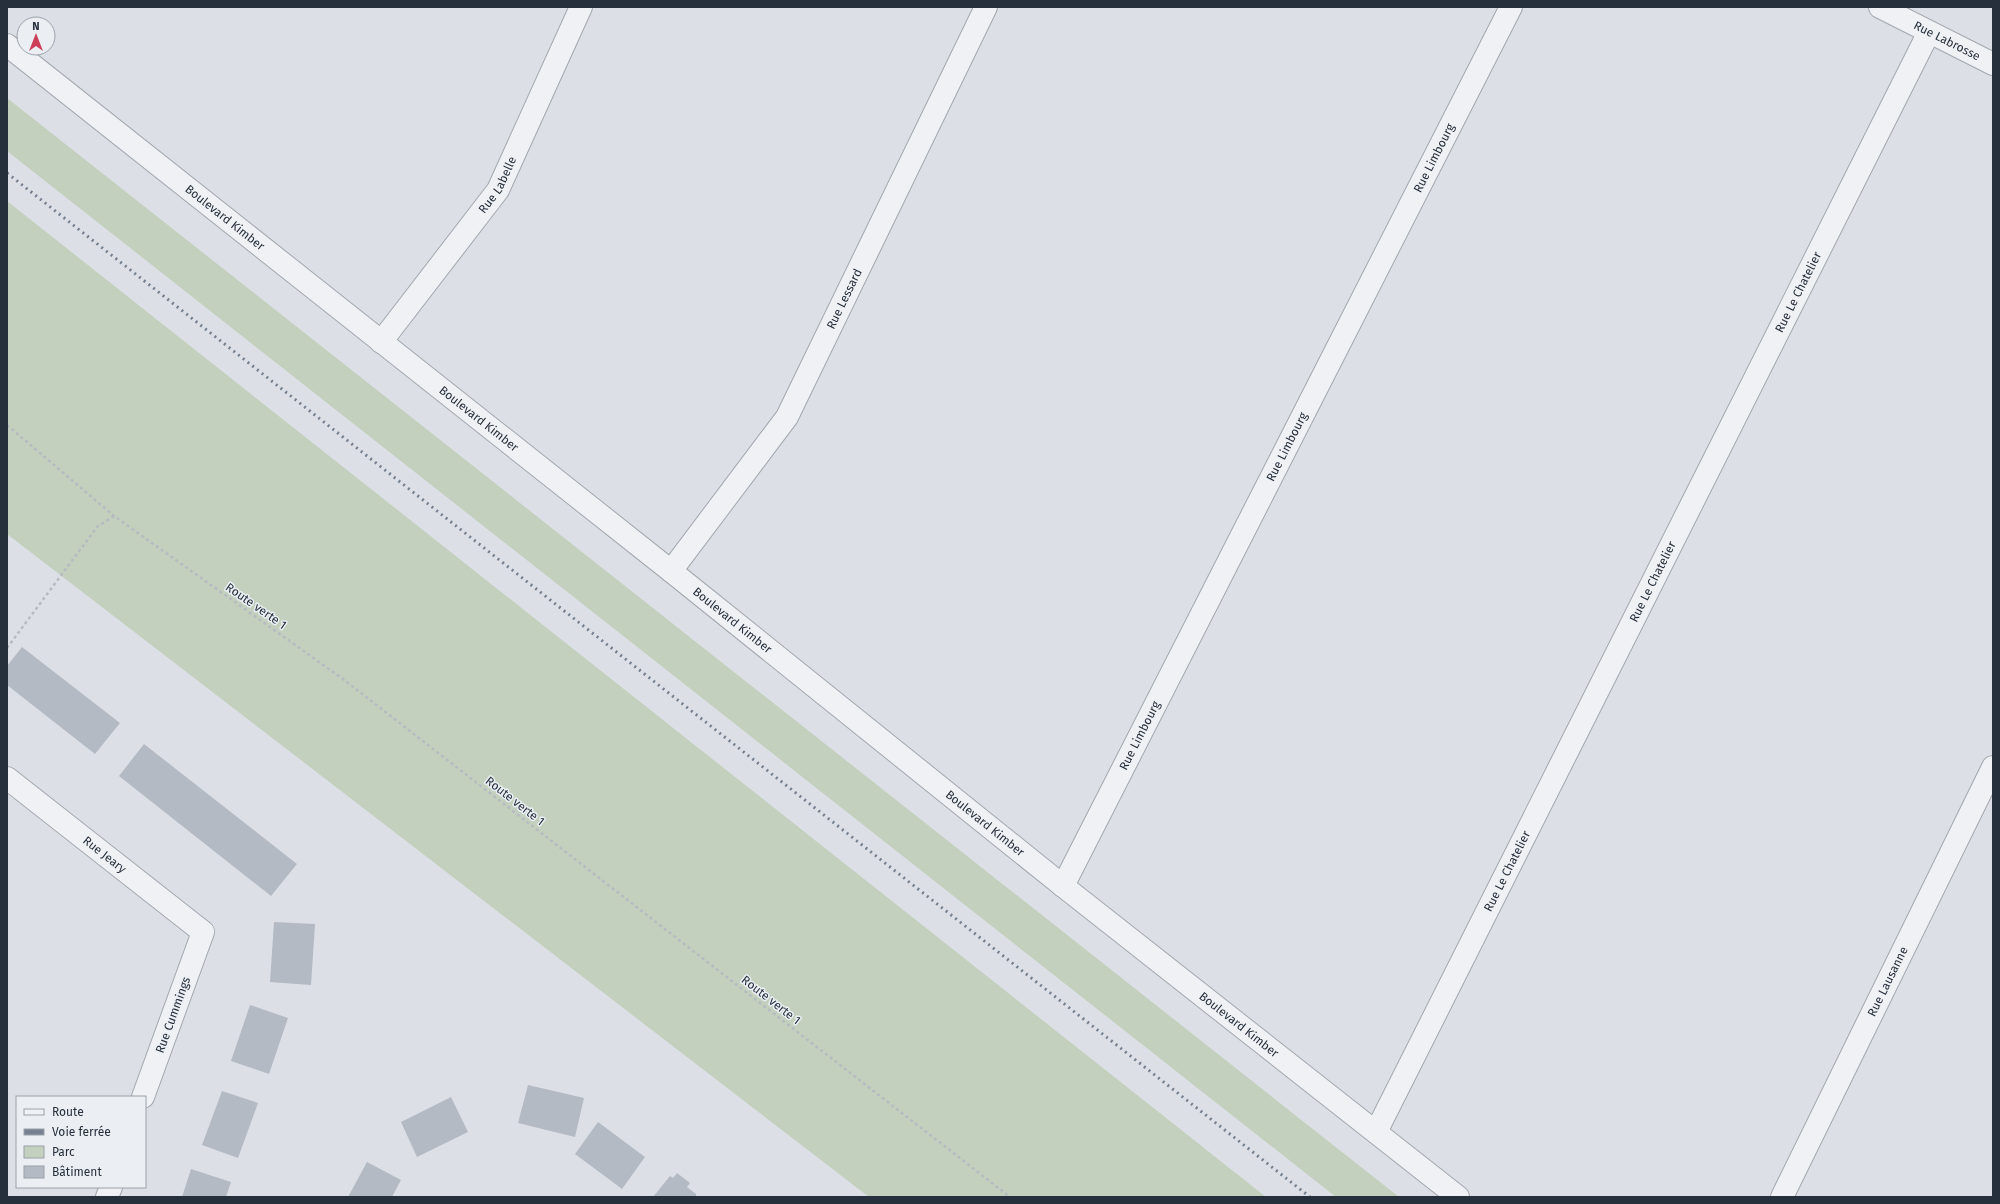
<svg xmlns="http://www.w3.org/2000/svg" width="2000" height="1204" font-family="'Fira Sans',sans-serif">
<rect width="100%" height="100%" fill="#dce0e6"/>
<path fill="#c2d0bd" d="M7 98 1399 1197H1336L7 151Z
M7 201 1266 1197H869L7 534Z"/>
<path fill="#b3bac3" d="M22 647 120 723 95 754 7 685V666Z
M144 744 297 864 271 896 119 776Z
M274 922 315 924 311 985 270 982Z
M250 1005 288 1018 269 1074 231 1061Z
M528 1085 584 1098 575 1137 518 1123Z
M222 1091 258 1103 238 1158 202 1145Z
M451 1097 468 1132 417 1157 401 1122Z
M598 1122 645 1157 622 1189 575 1154Z
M367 1162 401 1180 392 1197H348Z
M191 1169 231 1182 226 1197H182Z
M677 1173 690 1183 687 1187 696 1194V1197H653L670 1176 673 1178Z"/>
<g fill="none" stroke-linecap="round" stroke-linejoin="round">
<g stroke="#a2a7b0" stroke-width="24">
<g id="minor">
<path id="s1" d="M1880 7 1993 64"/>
<path id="s2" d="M7 45 671 571 1063 886 1458 1197"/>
<path id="s3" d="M381 342 498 190 581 7"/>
<path id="s4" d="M671 571 787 417 986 7"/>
<path id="s5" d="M7 778 203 932 143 1097"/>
<path id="s6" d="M1063 886 1511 7"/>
<path id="s7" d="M1376 1132 1929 32"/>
<path d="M107 1197 111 1187"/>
<path id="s8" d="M1782 1197 1993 767"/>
</g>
</g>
<path stroke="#b7bbc1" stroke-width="2.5" stroke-dasharray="3 3" stroke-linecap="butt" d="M7 425 114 516 343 679 1010 1197
M7 648 97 527 114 516"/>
<use href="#minor" stroke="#eff1f5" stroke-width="22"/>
<path stroke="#768090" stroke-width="3" stroke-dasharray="2 4" stroke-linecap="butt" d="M7 173 1310 1197"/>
</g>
<g text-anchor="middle" stroke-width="3" stroke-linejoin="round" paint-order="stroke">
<g font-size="12" fill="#262f3c" stroke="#ebeff4">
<text dy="4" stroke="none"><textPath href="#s1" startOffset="75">Rue Labrosse</textPath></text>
<text dy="4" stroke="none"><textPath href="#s6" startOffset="817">Rue Limbourg</textPath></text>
<text dy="4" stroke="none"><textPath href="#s3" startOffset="196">Rue Labelle</textPath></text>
<text dy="4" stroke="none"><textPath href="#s2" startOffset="278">Boulevard Kimber</textPath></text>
<text dy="4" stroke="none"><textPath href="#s7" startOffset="940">Rue Le Chatelier</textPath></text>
<text dy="4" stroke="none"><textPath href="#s4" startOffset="324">Rue Lessard</textPath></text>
<text dy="4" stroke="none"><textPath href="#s2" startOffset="602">Boulevard Kimber</textPath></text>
<text dy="4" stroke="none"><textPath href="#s6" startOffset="493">Rue Limbourg</textPath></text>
<text dy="4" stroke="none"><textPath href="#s7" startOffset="616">Rue Le Chatelier</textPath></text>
<text transform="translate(256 606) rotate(35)" y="4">Route verte 1</text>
<text dy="4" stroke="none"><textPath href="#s2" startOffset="926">Boulevard Kimber</textPath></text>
<text dy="4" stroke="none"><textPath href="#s6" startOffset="169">Rue Limbourg</textPath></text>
<text transform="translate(515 801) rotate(38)" y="4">Route verte 1</text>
<text dy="4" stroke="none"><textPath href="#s2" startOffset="1250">Boulevard Kimber</textPath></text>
<text dy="4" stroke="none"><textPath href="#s5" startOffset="124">Rue Jeary</textPath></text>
<text dy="4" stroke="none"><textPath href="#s7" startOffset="292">Rue Le Chatelier</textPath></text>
<text dy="4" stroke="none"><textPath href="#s8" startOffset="240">Rue Lausanne</textPath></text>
<text transform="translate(771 1000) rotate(38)" y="4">Route verte 1</text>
<text transform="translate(173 1015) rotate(-70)" y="4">Rue Cummings</text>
<text dy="4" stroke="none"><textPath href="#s2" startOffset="1574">Boulevard Kimber</textPath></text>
</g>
</g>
<rect width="2000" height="1204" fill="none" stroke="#262f3c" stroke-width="16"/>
<rect x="16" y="1096" width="130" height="92" fill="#ebeff4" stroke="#9ca2aa"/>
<rect x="24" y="1109" width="20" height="6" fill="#eff1f5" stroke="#9ca2aa"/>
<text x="52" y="1116" font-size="12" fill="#262f3c">Route</text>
<rect x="24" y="1129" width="20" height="6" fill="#768090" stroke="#9ca2aa"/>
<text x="52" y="1136" font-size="12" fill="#262f3c">Voie ferrée</text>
<rect x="24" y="1146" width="20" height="12" fill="#c2d0bd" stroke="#9ca2aa"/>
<text x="52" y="1156" font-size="12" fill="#262f3c">Parc</text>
<rect x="24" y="1166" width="20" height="12" fill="#b3bac3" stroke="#9ca2aa"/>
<text x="52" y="1176" font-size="12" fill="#262f3c">Bâtiment</text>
<g transform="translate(36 36)"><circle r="19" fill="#ebeff4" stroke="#9ca2aa"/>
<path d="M0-3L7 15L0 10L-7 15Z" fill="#cd3f59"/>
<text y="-6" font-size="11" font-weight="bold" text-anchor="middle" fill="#262f3c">N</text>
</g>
</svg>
